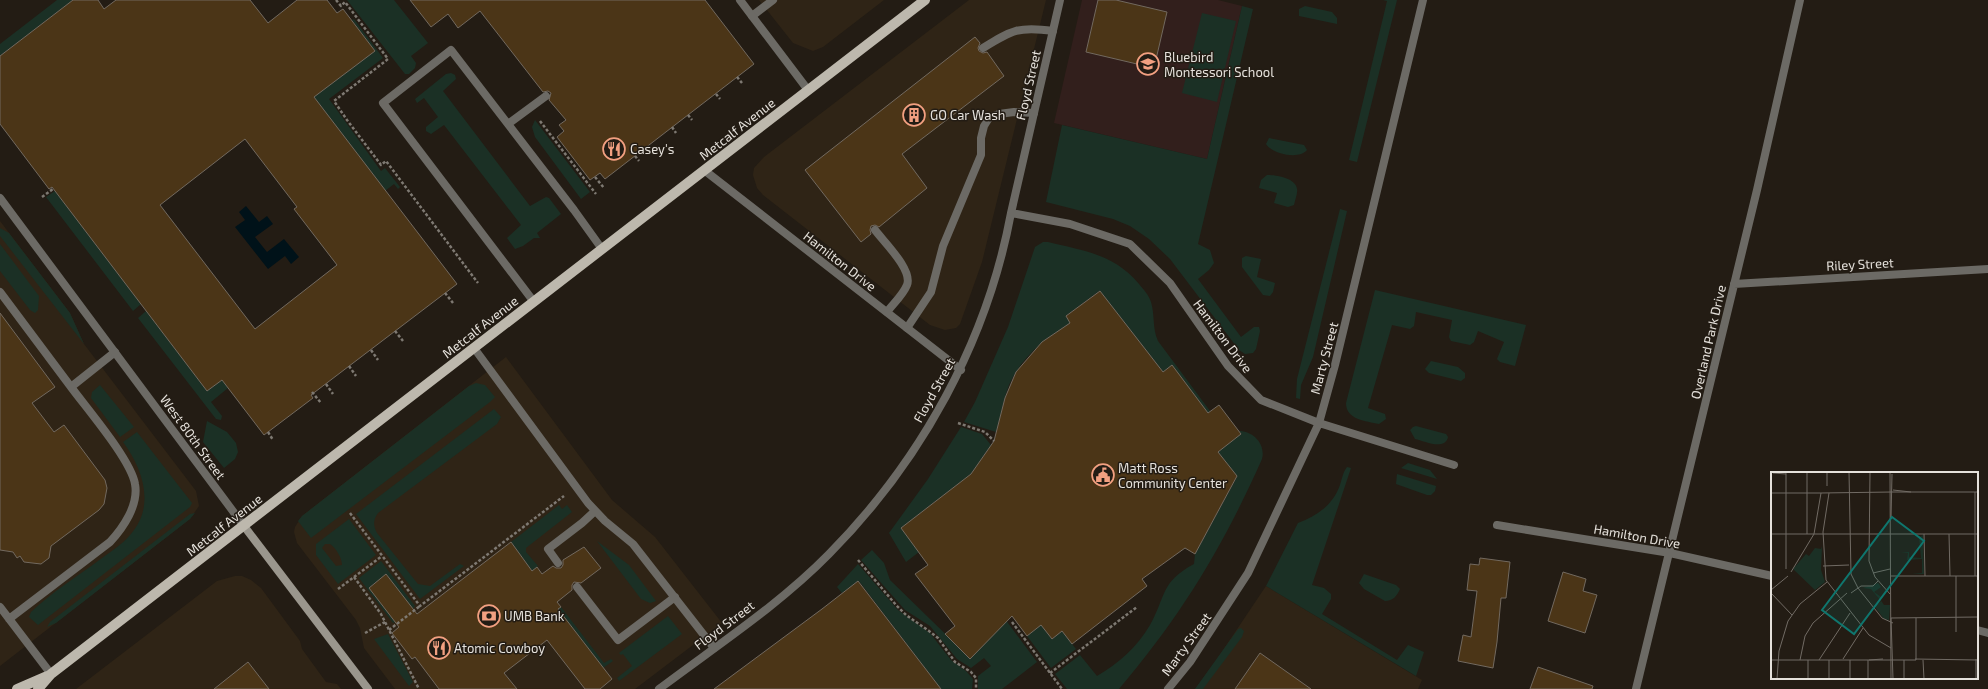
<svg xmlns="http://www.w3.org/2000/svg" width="1988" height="689" font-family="'Exo 2',sans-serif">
<rect width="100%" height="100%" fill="#231c14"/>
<path fill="#2f2416" d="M759 0H884L823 47 813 51 793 43Z
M969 0H1046L982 262 960 324 956 328 945 330 930 325 763 195 757 188 753 175 754 168 764 157Z
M0 221 70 313 84 344 196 491 199 506 190 519 0 666Z
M506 357 612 500 655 537 722 623 635 689H395L364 648 360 628 356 620 297 543 294 532 295 527 302 516Z
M235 576H242L251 580 261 588 300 641 302 649 326 682 337 684 341 689H76L217 581Z
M1266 586 1422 680 1418 689H1195L1215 662Z"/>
<path fill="#321f1c" d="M1082 0H1218L1242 6 1207 159 1054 123Z"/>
<path fill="#1b3025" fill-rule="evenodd" d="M57 0H73L0 56V44Z
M347 0H394L428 43 411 56 416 63 415 68 409 74H405Z
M1383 0H1397L1357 162 1349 160 1387 1Z
M1242 6 1253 9 1198 244 1210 250 1214 263 1209 270 1198 279 1241 337 1254 327H1259L1260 331 1256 349 1253 353 1245 354 1239 350 1170 259 1149 239 1130 226 1113 219 1046 202 1062 125 1207 159Z
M1305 6 1332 12 1337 18V24L1299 16V9Z
M1202 13 1236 21 1217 102 1182 93Z
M354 19 383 58 329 99 381 171 385 168 400 187 398 189 394 184 385 191 305 97 375 51 352 20Z
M451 73 455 75 456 79 443 91 530 206 546 197 549 198 561 214 537 233 540 238H534L523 246 515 249 507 238 521 225 444 125 431 134 426 131V127L438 117 424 98 417 103 415 99 446 74Z
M535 120 590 192 581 199 535 137 532 127Z
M1269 138 1304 145 1307 150C1299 160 1272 154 1266 144Z
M1267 175C1275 175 1296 178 1297 189 1298 193 1295 200 1294 205L1288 207 1274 203 1277 193 1259 188 1261 180Z
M55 191 141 304 133 311 46 197Z
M1340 209 1347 211 1313 357 1301 385 1300 399 1296 398 1297 379Z
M0 228 9 233 70 313 84 344 0 236Z
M1043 242H1048C1084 251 1114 254 1139 284 1143 289 1149 295 1151 302 1155 315 1152 328 1158 341L1210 411 1208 413 1172 365 1163 372 1099 291 1066 316 1071 324C1045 337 1021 358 1009 385 1003 400 1001 417 996 432L964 422 975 402 1008 327 1035 247Z
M0 244 39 296 38 310 35 313 30 310 0 271Z
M1246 256 1261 259 1257 277 1275 283 1273 292 1270 296 1263 295 1242 267V258Z
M1375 290 1526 325 1515 366 1500 362 1497 359 1504 342 1478 331 1474 342 1470 345 1451 341 1449 337 1452 320 1416 312 1414 326 1410 329 1392 325 1368 408 1385 414 1386 419 1379 424C1366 421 1346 420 1346 403Z
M146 311 207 391 226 377 228 388 211 402 222 416 221 420 216 419 138 318Z
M1431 361 1458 367 1465 373V378L1461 381 1429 373 1425 369Z
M476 383 485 385 495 397 490 402 311 538 298 521 302 516 469 386Z
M100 385 134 427 120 437 91 398 92 392Z
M494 409 501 417 497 424 378 513C373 520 373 525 377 533L418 584 430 586 460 564 464 566 420 599 356 514Z
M207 421 227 432 236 443 238 452 235 459 224 468 203 442Z
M1416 426 1446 434 1448 437C1445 451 1424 441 1415 439L1410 430 1413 427Z
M961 427 982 434 991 445 971 474 901 528 919 552 906 562 889 533 928 479Z
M1239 431C1253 431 1266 444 1262 459 1223 547 1181 616 1119 689H1067L1055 674 1080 655 1097 676C1119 663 1137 647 1150 625 1166 597 1160 582 1194 564L1195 554 1237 477 1218 452 1241 434Z
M137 432 192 503 190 507 38 625 29 617 31 612C52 592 78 576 102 558 113 550 126 542 134 530 155 502 141 466 123 442Z
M1408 463 1430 470 1437 479 1401 468Z
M1347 467 1351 468 1312 585 1324 588 1331 594V599L1322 614 1397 660 1408 645 1424 652 1416 676 1266 586 1298 523C1317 516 1333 505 1340 485 1342 479 1343 472 1347 467Z
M1397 474 1436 486 1435 491 1431 495H1427L1396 484Z
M559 505 562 509 567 505 572 512 526 548V552L538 566 532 571 511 542Z
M195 513 190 519 56 623 47 627 50 622 190 514Z
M349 519 376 555 338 584 316 555V544ZM325 544H330C336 548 342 558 342 565L336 566 322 548Z
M597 541 629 565 656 601 650 603 641 599Z
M872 550 884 563 890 580 970 658 1005 619 1037 662 1002 689H978V676L991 666 984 658 971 668 957 659 930 626 905 610 861 560Z
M381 561 415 606 413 609 386 574 369 588 395 622 393 623 359 578Z
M858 564 898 610 930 633 951 660 966 671 973 679 972 689H941L859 581 842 593 837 587Z
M1364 574 1396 585 1400 589C1397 596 1393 601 1385 601L1364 589 1359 583Z
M561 607 604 663 611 659 613 661 603 668 558 609Z
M668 616 682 634 619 681 617 678 632 666 623 654 621 655 619 653Z
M1041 625 1052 639 1062 631 1076 649 1051 668 1027 636Z
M1241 628 1244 631 1242 637 1203 689H1195L1238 629Z
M388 634 413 682 409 686 374 639Z"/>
<path fill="#001219" d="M246 206 259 222 267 216 273 224 255 237 267 252 284 239 299 257 291 264 285 256 268 269 235 227 245 220 239 212Z"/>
<path fill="#4b3517" stroke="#72695f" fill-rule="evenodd" d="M73 0H98L104 9 116 0H250L268 23 297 0H327L337 13 343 9 375 51 314 97 457 284 311 395 313 398 264 435 222 380 207 391 52 187 49 189 0 124V56ZM245 139 297 207 294 209 337 265 255 329 160 205Z
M410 0H705L754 64 605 179 600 173 590 180 557 137 564 131 559 125 566 120 549 100 551 93 548 91 543 92 480 11 458 28 448 14 431 27Z
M1098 0H1116L1167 12 1154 68 1086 52Z
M975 37 980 43 978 48 979 51 983 53 987 52 1004 76 902 154 927 188 879 227 875 225 871 226 870 230 871 234 861 242 805 170Z
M1100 291 1163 372 1172 365 1208 413 1219 405 1241 434 1218 452 1237 476 1195 554 1185 548 1142 579 1147 586 1072 644 1062 631 1052 639 1041 625 1027 636 1012 616 970 659 945 634 955 626 915 574 928 565 901 528 971 474 994 441 1005 398 1016 372 1042 342 1070 323 1066 316Z
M0 313 55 387 32 403 54 432 64 425 105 480 107 488 104 504 99 510 51 546 49 558 41 564 24 562 20 556 17 558 13 552 0 550Z
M511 542 532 571 537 567 542 574 553 566 556 568H561L563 565V560L584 547 601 568 581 583 574 582 572 585V590L557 602 561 607 558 609 612 679 600 689H585L547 640 504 673 517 689H439L415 657 412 659 392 633 399 627 369 588 386 574 417 614Z
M1480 558 1510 562 1506 598H1501L1497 642 1493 668 1458 661 1463 635 1471 637 1477 591 1467 590 1470 564 1479 565Z
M1563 572 1586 579 1583 591 1597 595 1585 633 1548 621Z
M858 581 941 689H714L822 609Z
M1260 653 1311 689H1235Z
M248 662 269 689H214Z
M1538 667 1593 686 1592 689H1530Z"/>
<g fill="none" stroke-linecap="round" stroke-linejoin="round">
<path stroke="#7e7972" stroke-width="2.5" stroke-dasharray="3 2" stroke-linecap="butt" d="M336 0 341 6 345 2 388 59 334 101 347 120 381 165 386 161 478 283
M737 77 742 83
M716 94 720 99
M688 115 692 120
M540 121 596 194
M672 127 676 133
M635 156 639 161
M595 177 604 188
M42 197 53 189
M445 293 453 303
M395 331 403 341
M371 350 378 360
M349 366 356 376
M326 384 333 394
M312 392 321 403
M958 423 985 432 994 441
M268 432 273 440
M350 513 420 606 564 496
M858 560 896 605 906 615 929 631 938 638 955 662 971 672 976 678V689
M354 577 381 614 419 689
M338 589 382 556
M1012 622 1062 689
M389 630 420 606
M365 633 385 622
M1050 673 1137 607"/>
<path stroke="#6c6a65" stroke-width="8" d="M752 16 773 0
M983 48C1012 30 1019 26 1053 31
M508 124 546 96
M875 230C884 242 913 270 907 285 903 295 893 304 887 312
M0 292 71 387
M534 302 383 103 451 50 574 210 602 249
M907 328 931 292 943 246 981 155V138L984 126 989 118 999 114 1014 112 1034 113
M474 348 588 503 605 521 633 544 714 648
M558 563 548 549 582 523 595 511
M577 587 618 640 675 597
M0 607 51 674
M9 619 110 542C123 528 139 505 135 484 131 460 88 410 71 387L115 352"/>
<path stroke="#6c6a65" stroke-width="8" d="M740 0 808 90
M704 170 961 370
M0 198 244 526
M1011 213 1070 224 1130 244 1170 283 1228 366 1261 400 1319 423 1454 465
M1734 284 1988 269
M1497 525 1670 553 1772 576
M1977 630 1988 633
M659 689C716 646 779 605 829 554 921 461 987 342 1011 213L1060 0
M1168 689 1190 662 1248 573 1319 423 1335 365 1423 0
M1636 689 1757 190 1800 0"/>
<path stroke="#9a968d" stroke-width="8" d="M244 526 368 689"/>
<path stroke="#bdb8ad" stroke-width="10" d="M17 689 47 676
M38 689 51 674 925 0"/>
</g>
<defs>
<g id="school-ring" transform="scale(1.15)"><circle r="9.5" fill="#231c14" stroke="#f2a081" stroke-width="1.5"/><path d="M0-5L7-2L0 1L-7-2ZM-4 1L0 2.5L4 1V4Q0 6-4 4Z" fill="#f2a081"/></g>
<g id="building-ring" transform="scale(1.15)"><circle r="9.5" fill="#231c14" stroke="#f2a081" stroke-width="1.5"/><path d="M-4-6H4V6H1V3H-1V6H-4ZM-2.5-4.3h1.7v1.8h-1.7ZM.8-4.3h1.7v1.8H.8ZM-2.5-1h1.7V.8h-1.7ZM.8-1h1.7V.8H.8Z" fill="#f2a081"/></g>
<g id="restaurant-ring" transform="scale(1.15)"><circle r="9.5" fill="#231c14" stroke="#f2a081" stroke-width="1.5"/><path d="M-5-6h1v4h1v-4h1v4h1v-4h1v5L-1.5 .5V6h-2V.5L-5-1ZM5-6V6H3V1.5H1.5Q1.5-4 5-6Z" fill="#f2a081"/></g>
<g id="civic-ring" transform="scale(1.15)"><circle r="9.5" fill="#231c14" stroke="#f2a081" stroke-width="1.5"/><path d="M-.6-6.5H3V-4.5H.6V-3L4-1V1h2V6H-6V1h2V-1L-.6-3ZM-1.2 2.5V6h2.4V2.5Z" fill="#f2a081"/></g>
<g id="bank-ring" transform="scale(1.15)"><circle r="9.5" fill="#231c14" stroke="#f2a081" stroke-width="1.5"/><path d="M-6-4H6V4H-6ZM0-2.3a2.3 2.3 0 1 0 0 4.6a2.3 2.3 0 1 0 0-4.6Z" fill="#f2a081"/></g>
</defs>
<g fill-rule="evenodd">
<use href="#school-ring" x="1148" y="64"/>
<use href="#building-ring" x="914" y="115"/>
<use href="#restaurant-ring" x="614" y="149"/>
<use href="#civic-ring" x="1103" y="475"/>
<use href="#bank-ring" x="489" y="616"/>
<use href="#restaurant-ring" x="439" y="648"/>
</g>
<g text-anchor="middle" stroke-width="3" stroke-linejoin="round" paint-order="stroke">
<g font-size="13" fill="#e5e1db" stroke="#231c14" text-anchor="start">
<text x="1164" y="62">Bluebird<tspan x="1164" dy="15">Montessori School</tspan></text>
<text x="930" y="120">GO Car Wash</text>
<text x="630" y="154">Casey's</text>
<text x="1118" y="473">Matt Ross<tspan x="1118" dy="15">Community Center</tspan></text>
<text x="504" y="621">UMB Bank</text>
<text x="454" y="653">Atomic Cowboy</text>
</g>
<g font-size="13" fill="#e5e1db" stroke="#231c14">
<text transform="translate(1028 85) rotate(-77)" y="5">Floyd Street</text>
<text transform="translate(737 129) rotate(-38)" y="5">Metcalf Avenue</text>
<text transform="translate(840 261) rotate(38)" y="5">Hamilton Drive</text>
<text transform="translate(1860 264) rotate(-3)" y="5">Riley Street</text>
<text transform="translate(480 327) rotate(-38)" y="5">Metcalf Avenue</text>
<text transform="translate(1223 336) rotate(53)" y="5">Hamilton Drive</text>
<text transform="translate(1708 342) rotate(-77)" y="5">Overland Park Drive</text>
<text transform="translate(1324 358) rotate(-75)" y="5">Marty Street</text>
<text transform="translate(934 390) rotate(-61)" y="5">Floyd Street</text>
<text transform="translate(193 437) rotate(54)" y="5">West 80th Street</text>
<text transform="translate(224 525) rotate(-38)" y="5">Metcalf Avenue</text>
<text transform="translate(1637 536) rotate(10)" y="5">Hamilton Drive</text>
<text transform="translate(724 625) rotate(-37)" y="5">Floyd Street</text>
<text transform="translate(1186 644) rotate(-54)" y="5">Marty Street</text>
</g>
</g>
<g transform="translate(1771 472)">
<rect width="207" height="207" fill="#231c14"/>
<path d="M152 63 153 102H141L151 101V87L136 88 137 81H130L138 80V85L150 86 148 65ZM51 74 50 98 54 110 44 118 22 97 35 82 38 84 44 76 50 77ZM107 111 110 115 103 120 110 125 109 127 113 133H119L118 148 113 147 98 127 104 134 110 129 100 117 92 116Z" fill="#1b3025"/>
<path fill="none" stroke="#716b64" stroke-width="1" d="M56 0V14M78 0 80 102 87 116 111 146 122 151M99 0 98 89 104 105 119 122M119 0 120 207M2 1 15 2M122 18 140 20M121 20H207M204 20V104M0 21H50M58 21 52 60 55 108 98 163 120 176M120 46 121 2M0 62H207M36 62V0M153 62 154 104M178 62 179 104M52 94 78 93M15 97V0M20 100 43 62 50 21 121 20M102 101 119 97M120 104H207M185 104V160M0 118 17 104M0 121 21 143M80 121 90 114H102L107 109M120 146 207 145M120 146 122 207M72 187 92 156M144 187 207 188M205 187V207M0 188H145M29 188 34 164 42 151 76 121M37 188V207M48 188 79 141M58 188V207M97 188V207M98 188 112 187M133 188V207M145 188V146M152 188 153 207M6 207 8 179 17 149 29 132 56 110M79 207V188"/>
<path fill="#0f766e" fill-opacity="0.15" stroke="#0f766e" stroke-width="2" d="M121 45 153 69 83 162 51 138Z"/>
<rect width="207" height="207" fill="none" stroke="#e5e1db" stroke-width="2"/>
</g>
</svg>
